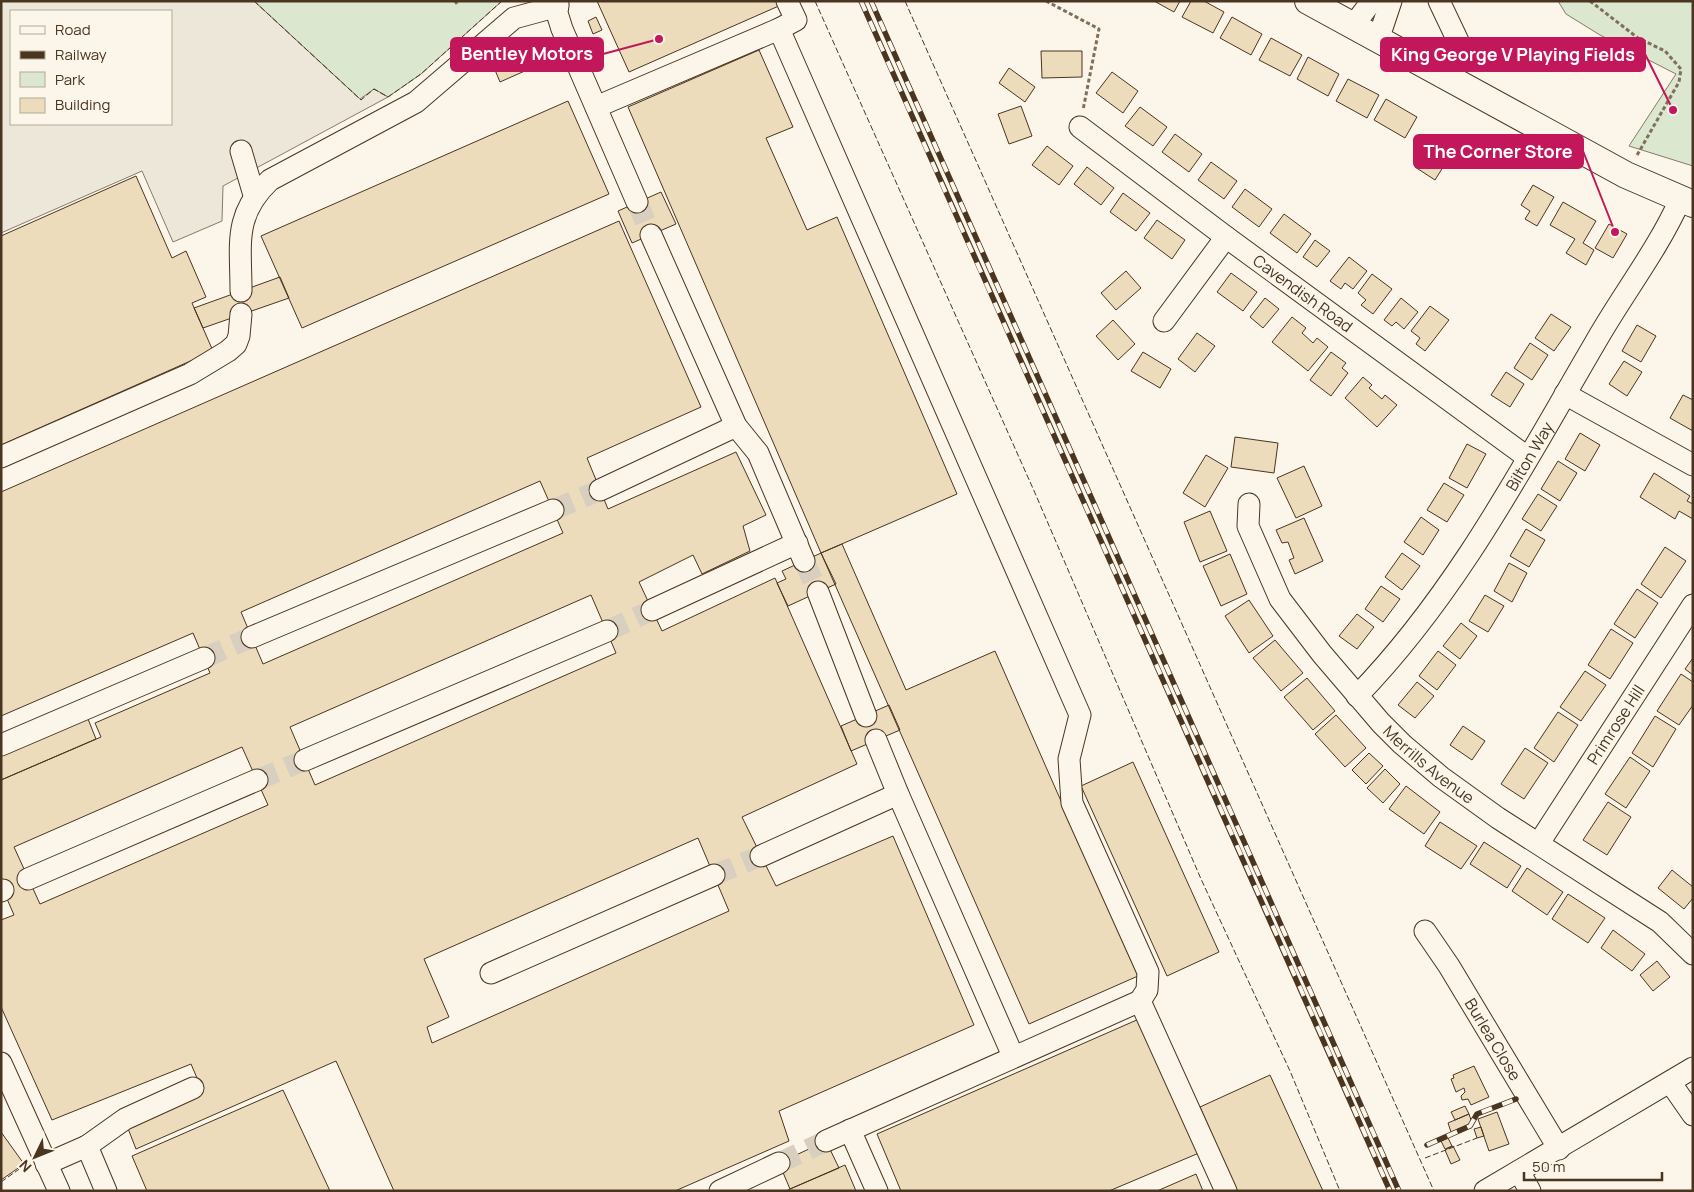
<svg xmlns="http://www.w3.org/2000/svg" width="1694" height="1192" font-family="Manrope,sans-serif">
<rect width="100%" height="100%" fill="#fbf6e9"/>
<path fill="#dce7d0" stroke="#887966" d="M254 1H502L421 74 388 97 374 89 361 100Z
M1558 1H1693V166L1629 146 1676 74 1600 35 1566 14Z"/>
<path fill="#ede7d9" stroke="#887966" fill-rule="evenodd" d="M1 1H254L360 99 374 89 388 97 223 186 222 221 173 242 142 171 1 233ZM11 11H171V124H11Z"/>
<path fill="#ecdcbc" stroke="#4a3520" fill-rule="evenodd" d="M597 1H779L781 5 629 72Z
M1154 1H1180L1174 12Z
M1191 1H1204L1224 12 1213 33 1182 17Z
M596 17 602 30 593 34 588 21Z
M1232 17 1262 34 1251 55 1220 38Z
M1271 38 1302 55 1290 76 1259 60Z
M526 42 536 66 500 82 490 58Z
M759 50 793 127 766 138 807 230 837 217 957 494 821 553 628 107Z
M1041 51H1082V77L1042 78Z
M1308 57 1339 74 1328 96 1297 79Z
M1009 68 1035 87 1025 102 999 83Z
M1112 72 1138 91 1123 113 1096 93Z
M1348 79 1379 95 1367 118 1336 101Z
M1386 99 1417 117 1405 138 1374 120Z
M568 101 609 194 302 328 261 236Z
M1021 106 1032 136 1009 144 998 114Z
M1140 107 1167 127 1153 146 1125 126Z
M1175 134 1202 154 1189 172 1162 152Z
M1433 135 1455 148 1435 180 1415 167Z
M1047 146 1073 166 1059 185 1032 165Z
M1211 162 1237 181 1224 199 1198 180Z
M1087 167 1114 188 1101 205 1074 184Z
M136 176 172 258 186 251 206 297 192 303 213 351 1 445V236Z
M1533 185 1554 197 1537 226 1525 219 1530 211 1521 205Z
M1245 189 1272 209 1259 227 1232 207Z
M661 192 676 224 632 243 618 211Z
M1123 193 1150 213 1136 231 1110 212Z
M1563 202 1596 221 1583 243 1594 250 1586 265 1566 253 1575 239 1550 225Z
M1284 214 1311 234 1297 253 1270 233Z
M1157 220 1185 240 1172 259 1144 238Z
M619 221 701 407 587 458 608 509 736 452 766 515 743 526 750 551 702 574 693 555 639 582 662 631 775 578 857 764 742 817 776 886 893 836 974 1025 779 1111 789 1141 675 1191H394L336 1061 136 1149 127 1126 203 1092 191 1064 52 1120 1 1007V920L14 915 1 885V780L101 737 95 723 210 673 193 633 1 716V492ZM540 481 563 533 263 664 241 612ZM591 595 616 653 315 785 290 727ZM242 747 268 805 40 904 14 847ZM698 838 729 911 432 1043 427 1027 449 1017 424 959Z
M1609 224 1627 234 1613 258 1595 248Z
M1315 240 1330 251 1317 267 1303 257Z
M1349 257 1367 271 1353 289 1345 283 1341 289 1330 281Z
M1126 271 1141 288 1116 310 1101 293Z
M1231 273 1257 292 1243 311 1217 292Z
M1372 274 1392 289 1373 314 1361 305 1366 300 1358 293Z
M280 277 289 298 203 328 194 308Z
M1265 298 1279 309 1263 328 1250 317Z
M1401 298 1418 312 1404 329 1396 322 1392 326 1384 320Z
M1430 306 1449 320 1425 351 1416 344 1420 338 1411 331Z
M1551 314 1571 327 1554 351 1535 338Z
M1292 317 1306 328 1302 333 1313 343 1317 338 1328 347 1308 371 1272 342Z
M1113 320 1135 344 1118 360 1096 336Z
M1637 325 1656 336 1641 362 1622 351Z
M1197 333 1215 346 1195 372 1178 359Z
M1530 343 1548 355 1532 380 1514 368Z
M1143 352 1171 369 1160 388 1131 371Z
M1331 352 1346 363 1342 368 1348 373 1331 396 1310 380Z
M1624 361 1642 372 1627 396 1609 384Z
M1506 372 1524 384 1510 407 1491 395Z
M1363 377 1372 385 1369 388 1382 399 1385 395 1397 405 1377 427 1345 398Z
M1683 395 1693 400V431L1670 418Z
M1580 433 1600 445 1585 471 1565 459Z
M1235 437 1278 443 1274 473 1231 467Z
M1467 444 1486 454 1467 488 1449 478Z
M1206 455 1228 468 1205 507 1183 493Z
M1558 461 1577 473 1560 501 1541 489Z
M1304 466 1322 506 1296 518 1277 478Z
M1654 473 1690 496 1687 501 1693 504V519L1679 511 1675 519 1640 497Z
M1444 483 1464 495 1447 522 1427 510Z
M1538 494 1557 506 1541 531 1522 519Z
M1210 511 1227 551 1200 562 1184 522Z
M1421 517 1439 530 1423 555 1404 542Z
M1304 518 1323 561 1295 574 1289 560 1294 558 1288 542 1282 543 1276 530Z
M1526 529 1545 540 1529 567 1510 556Z
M842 544 906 690 995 651 1138 976 1029 1024 821 553Z
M1665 547 1686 561 1661 598 1641 584Z
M821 553 836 584 788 606 777 583 786 579 782 571Z
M1402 553 1420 566 1402 590 1385 577Z
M1230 554 1247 594 1221 606 1203 566Z
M1509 563 1527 573 1512 602 1494 591Z
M1381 586 1400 599 1383 622 1365 609Z
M1637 589 1658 603 1635 638 1614 624Z
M1485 595 1504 606 1488 632 1469 621Z
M1249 600 1273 636 1249 653 1225 616Z
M1357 614 1374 627 1357 649 1339 636Z
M1461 623 1477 636 1460 659 1443 646Z
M1611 629 1633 643 1610 679 1588 665Z
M1275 640 1303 673 1281 691 1253 658Z
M1438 651 1456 665 1437 690 1419 676Z
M1693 658V675L1685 669Z
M1585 671 1606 685 1581 721 1560 707Z
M1681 674 1693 682V705L1679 725 1657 711Z
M1307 678 1335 711 1313 730 1284 697Z
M1417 682 1434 696 1415 718 1398 705Z
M889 705 900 730 851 751 841 726Z
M1558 712 1578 725 1554 762 1534 748Z
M86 714 96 739 1 780V751Z
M1336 715 1366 748 1345 767 1315 734Z
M1655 716 1676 729 1653 767 1632 753Z
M1463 726 1485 741 1472 760 1450 745Z
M1525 748 1548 763 1524 799 1501 784Z
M1369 753 1383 766 1366 784 1352 770Z
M1630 757 1650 771 1626 808 1605 794Z
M1133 762 1219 952 1167 976 1081 786Z
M1385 769 1400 784 1383 803 1367 788Z
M1406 786 1440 812 1424 834 1389 809Z
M1608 802 1631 817 1607 855 1583 840Z
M1440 822 1477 846 1461 869 1425 846Z
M1484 842 1521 866 1507 888 1470 864Z
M1527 868 1563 892 1547 915 1512 891Z
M1672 870 1693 887V898L1684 909 1658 888Z
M1568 894 1605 918 1588 943 1552 919Z
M1613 930 1645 954 1632 971 1601 948Z
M1657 961 1670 977 1653 991 1640 975Z
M1139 1019 1199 1153 1109 1191H901L877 1134Z
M1474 1066 1489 1097 1471 1105 1468 1099 1462 1100 1461 1096 1465 1092 1464 1088 1456 1092 1451 1079 1454 1078 1453 1075Z
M1270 1075 1323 1191H1237L1200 1107Z
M283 1090 330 1191H147L132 1156Z
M1465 1106 1469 1114 1455 1120 1451 1112Z
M1497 1112 1509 1144 1489 1151 1478 1119Z
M1469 1114 1472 1123 1451 1132 1448 1123Z
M1481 1127 1484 1136 1477 1138 1474 1129Z
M1 1132 24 1164 1 1180Z
M1448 1138 1452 1146 1445 1149 1441 1141Z
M826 1141 839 1168 790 1189 779 1163Z
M1453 1146 1460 1160 1451 1164 1445 1150Z
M845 1165 856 1191H786L790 1189Z
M1196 1174 1203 1191H1157Z"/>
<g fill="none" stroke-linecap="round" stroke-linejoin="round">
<path stroke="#d8cfc1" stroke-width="21" stroke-dasharray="21 11" stroke-linecap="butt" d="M637 202 651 235
M553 510 600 490
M804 561 818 592
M607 631 652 610
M204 658 252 637
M257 780 305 760
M714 875 761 856
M779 1163 826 1141"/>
<g stroke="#4a3520" stroke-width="23">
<g id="minor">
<path d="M558 1 557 13 562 29 637 202"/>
<path d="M1439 1 1458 41"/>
<path d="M1353 26 1372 1"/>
<path d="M779 29 796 20 787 1"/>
<path d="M1378 40 1391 1"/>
<path d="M596 107 779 29 1080 715 1069 759 1072 803 1148 972 1147 990 1140 1001"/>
<path id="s1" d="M1080 127 1226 237 1527 457"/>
<path d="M241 151 254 195"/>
<path d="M651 235 736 426 758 453 804 561"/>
<path d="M241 291C241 244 233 215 270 180L416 102 514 18 558 6"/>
<path d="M1164 321 1226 237"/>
<path d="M1565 394 1693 465"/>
<path d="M1 457 190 374 228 351 236 344 239 336 241 314"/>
<path d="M600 490 736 426"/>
<path id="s2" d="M1249 504 1248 526 1280 599 1322 654 1381 723 1402 744 1441 777 1498 818 1660 922 1693 954"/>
<path d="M818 592 866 716"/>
<path d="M652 610 797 543"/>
<path d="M252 637 553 510"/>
<path id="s3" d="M1357 696C1457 593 1523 466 1595 343 1622 295 1657 251 1680 200"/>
<path d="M876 740 898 794 1013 1056"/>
<path d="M1 745 204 658"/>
<path d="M305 760 607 631"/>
<path id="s4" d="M1539 843 1693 605"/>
<path d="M761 856 898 794"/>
<path d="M28 879 257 780"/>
<path d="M1 891 3 890"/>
<path id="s5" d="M1425 931 1449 966 1559 1149"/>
<path d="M491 973 714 875"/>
<path d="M1 1063 59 1191"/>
<path d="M1670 1082 1693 1115"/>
<path d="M850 1130 877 1191"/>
<path d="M826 1141 1140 1001 1226 1191"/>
<path d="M87 1146 106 1191"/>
<path d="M46 1164 87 1146 125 1119 193 1088"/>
<path d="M1519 1171 1530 1191"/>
<path d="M720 1191 779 1163"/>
<path d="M1485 1191 1693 1068"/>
</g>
</g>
<g stroke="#4a3520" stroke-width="28">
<path id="major" d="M1308 1 1626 175 1693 204"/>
</g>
<path stroke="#7f6f5c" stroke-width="3" stroke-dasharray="4 2.5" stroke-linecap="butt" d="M455 1 457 4
M1046 1 1099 29 1083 110
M1590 1 1638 38 1665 51 1681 69 1679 82 1636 157
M1469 56 1477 67"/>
<use href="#minor" stroke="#fbf6e9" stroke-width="21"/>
<use href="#major" stroke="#fbf6e9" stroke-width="26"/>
<g stroke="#4a3520" stroke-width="5.5">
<path id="rail" d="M861 1C1036 398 1215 794 1390 1191
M871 1 1399 1191
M1427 1145 1470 1126 1477 1114 1516 1099"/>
</g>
<use href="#rail" stroke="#fbf6e9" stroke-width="4" stroke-dasharray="11" stroke-linecap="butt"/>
<path stroke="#4a3520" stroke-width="1" stroke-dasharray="6 2.5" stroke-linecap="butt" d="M254 1 361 100 374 89 388 97 421 74 502 1
M815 1 1035 493 1201 879 1290 1071 1340 1191
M905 1 1434 1191
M1425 1158 1477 1138
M1 1182 25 1165"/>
</g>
<g text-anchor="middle" stroke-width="4" stroke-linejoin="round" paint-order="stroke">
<g font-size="16" fill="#4a3520" stroke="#fbf6e9">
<text dy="6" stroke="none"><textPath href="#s1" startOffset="278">Cavendish Road</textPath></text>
<text dy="6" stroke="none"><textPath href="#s3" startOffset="296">Bilton Way</textPath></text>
<text dy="6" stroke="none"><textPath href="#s4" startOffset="141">Primrose Hill</textPath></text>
<text dy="6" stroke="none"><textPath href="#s2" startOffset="325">Merrills Avenue</textPath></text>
<text dy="6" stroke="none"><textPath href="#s5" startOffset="128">Burlea Close</textPath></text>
</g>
</g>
<path fill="none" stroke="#c2185b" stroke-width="2" d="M659 39L603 54M1673 110L1645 54M1615 232L1583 151"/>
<g fill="#c2185b" stroke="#fbf6e9" stroke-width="2">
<circle cx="659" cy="39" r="5"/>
<circle cx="1673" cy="110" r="5"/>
<circle cx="1615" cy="232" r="5"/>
</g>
<g fill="#c2185b" stroke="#c2185b" stroke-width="2">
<rect x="451" y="38" width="152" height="33" rx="5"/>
<rect x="1381" y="38" width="264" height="33" rx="5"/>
<rect x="1414" y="135" width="169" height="33" rx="5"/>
</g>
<g font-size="18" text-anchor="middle" font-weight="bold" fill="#fff">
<text x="527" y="60">Bentley Motors</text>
<text x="1513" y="61">King George V Playing Fields</text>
<text x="1498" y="158">The Corner Store</text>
</g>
<rect width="1694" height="1192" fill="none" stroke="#4a3520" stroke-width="5"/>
<rect x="10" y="10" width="162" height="115" fill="#fbf6e9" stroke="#b4a999"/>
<rect x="20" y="26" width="25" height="8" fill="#fbf6e9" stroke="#b4a999"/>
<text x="55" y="35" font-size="15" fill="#4a3520">Road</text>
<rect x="20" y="51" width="25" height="8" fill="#4a3520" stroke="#b4a999"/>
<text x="55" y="60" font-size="15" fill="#4a3520">Railway</text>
<rect x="20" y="72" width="25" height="15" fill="#dce7d0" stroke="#b4a999"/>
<text x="55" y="85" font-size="15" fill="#4a3520">Park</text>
<rect x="20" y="98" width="25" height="15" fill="#ecdcbc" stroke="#b4a999"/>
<text x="55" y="110" font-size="15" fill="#4a3520">Building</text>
<g transform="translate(35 1157) rotate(227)" stroke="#fbf6e9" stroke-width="4" paint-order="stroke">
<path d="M0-4L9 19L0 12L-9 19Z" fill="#4a3520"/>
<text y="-8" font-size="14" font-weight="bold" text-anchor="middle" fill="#4a3520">N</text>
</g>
<path d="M1524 1172v8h138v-8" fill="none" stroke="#4a3520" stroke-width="2.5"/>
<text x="1532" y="1172" font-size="15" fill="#4a3520" stroke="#fbf6e9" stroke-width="4" paint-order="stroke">50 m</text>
</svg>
